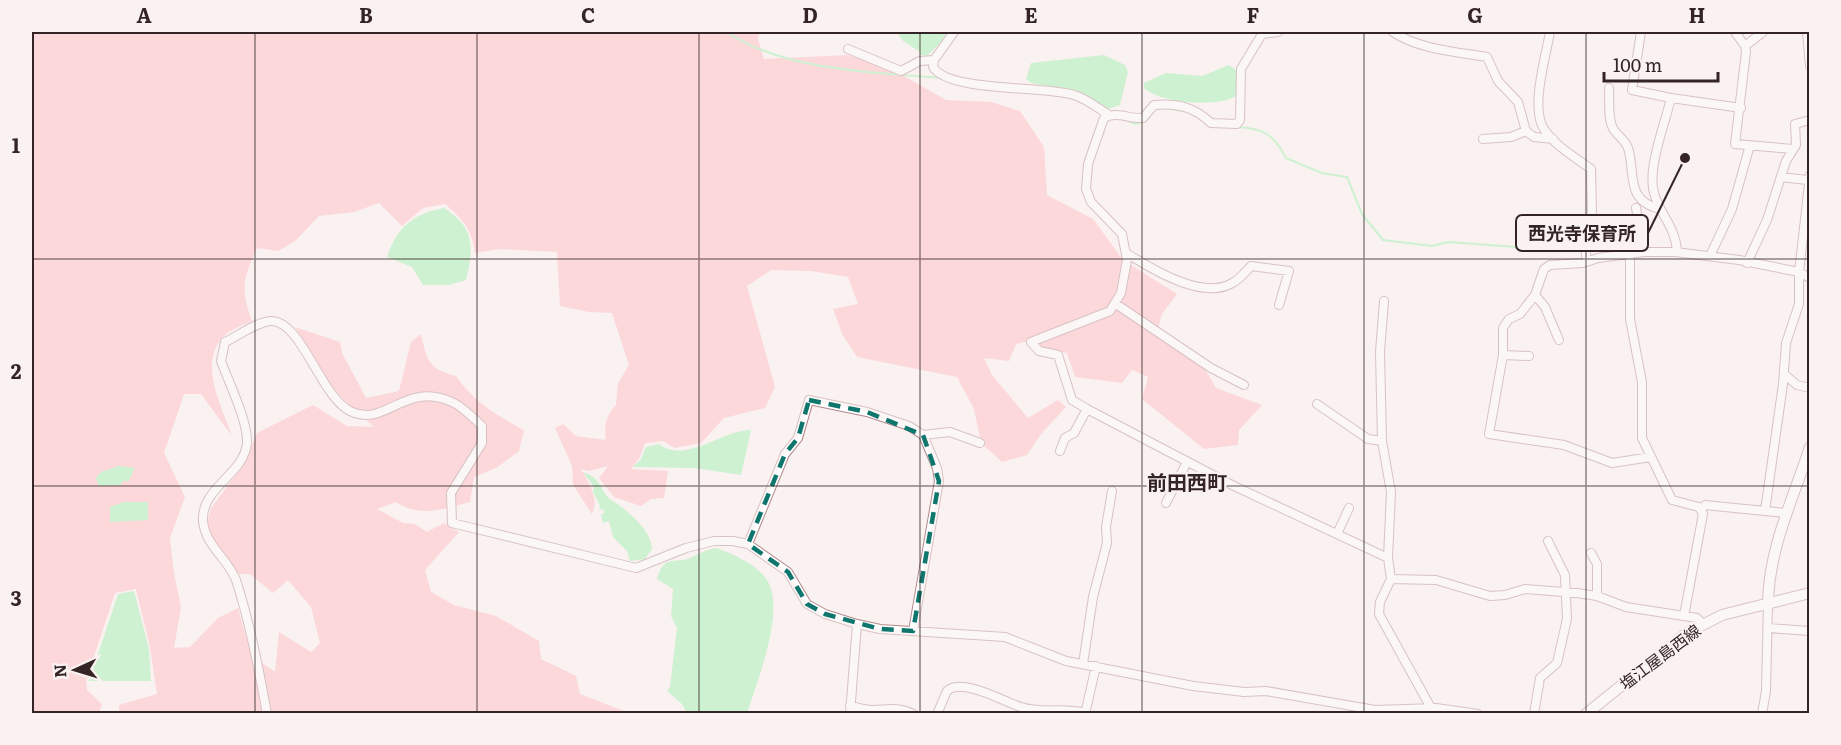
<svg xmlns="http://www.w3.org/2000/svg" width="1841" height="745" font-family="Literata,'Noto Sans JP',serif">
<rect width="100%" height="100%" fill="#faf1f1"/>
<path fill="#febbc0" d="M32 32H759L758 40 764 59 848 55 897 72 946 100 991 102 1020 111 1044 147 1047 195 1093 219 1123 260 1177 294 1162 314 1156 336 1204 367 1216 388 1262 405 1239 430 1238 445 1204 449 1142 399 1148 377 1132 370 1122 383 1075 377 1067 353 1043 348 1028 341 1016 344 1009 361 984 358 992 375 1028 418 1058 400 1066 407 1041 434 1027 455 1002 462 981 443 974 409 957 377 857 357 842 334 833 309 858 304 848 277 811 271 771 270 747 286 775 387 765 408 724 418 701 443 675 448 663 441 645 443 640 457 631 469 668 471 664 498 651 499 641 506 614 497 599 478 608 466 589 471 581 469C588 482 600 499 592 514L573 485 572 466 555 428 563 424 576 436 606 440C604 426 606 415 616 405L618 383 629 365 612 313 589 312 560 306 557 252 500 249 475 253C472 230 463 219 445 204L423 208 402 226 379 203 354 212 319 216 295 241 278 251 257 248C243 279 240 288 252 321 243 325 229 330 223 337 198 364 222 407 232 436L201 394H184L164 453 185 497 170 538 174 573 181 607 174 648 190 647 218 618 238 608 251 655 275 672 279 632 311 652 320 643 311 607 288 580 273 593 250 574H238L211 540 207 524 211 508 244 464 257 433 313 405 347 426 374 427 340 396 324 375 295 327 340 342 342 353 366 398 399 391 411 342 421 334C427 360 428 369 456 376 474 402 496 415 524 430L519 451 496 468 474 477 470 502C444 509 420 518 396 502L377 509 403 523 415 524 427 532 444 523 459 532 425 570 431 592 454 605 496 616 539 641 541 659 576 676 580 694 629 713H119V705L157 694 150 647 136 589 115 593 86 681 87 690 102 704 99 713H32Z"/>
<path fill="#99f1ab" d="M897 32H947L941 42 927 56 920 55V52L903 41Z
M1104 55 1125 65 1128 72 1120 105 1108 109 1078 91 1031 83 1026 79 1031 63Z
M1229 65 1236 70V96C1218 108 1159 103 1144 88V83L1166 73 1202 76Z
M444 208C475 228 474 246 466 280L449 285H423L412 267 387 257C397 227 413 214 444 208Z
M751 430 741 475 694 468 633 467 641 459 646 447 659 444C686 465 721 430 751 430Z
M119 466 135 468 128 482 125 480 120 485 99 486 96 478 101 472Z
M583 472C603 478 600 494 614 502 627 510 652 531 652 549L645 559 630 561 627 551 613 537 609 521 603 523 601 515 605 512 602 509 599 510 600 506 593 492 594 487Z
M123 502H148V520L110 522V507Z
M717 548C734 555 752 562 764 576 789 603 757 682 747 713H687L682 704 667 691 670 687 677 628 671 616 673 589 657 579C664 554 674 564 690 558 699 554 706 549 717 548Z
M134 591 149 649 151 681H89L118 594Z"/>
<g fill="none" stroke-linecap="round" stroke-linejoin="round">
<path stroke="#99f1ab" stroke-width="2" d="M727 32C782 70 875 73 941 78
M1165 108 1183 111
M1128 121 1135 124 1146 121 1149 117
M1237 127C1264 128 1274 135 1286 158L1322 173 1347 177 1362 214 1383 240 1432 246 1448 242 1545 249"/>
<g stroke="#b18a8d" stroke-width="10">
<path id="minor" d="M1278 32 1262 34 1241 69 1240 120 1237 124 1211 123C1194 107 1178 103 1154 105L1143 118C1129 119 1117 111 1104 118L1088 164 1086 189 1091 202 1122 234 1127 260 1121 293 1110 311 1031 342 1039 351 1058 355 1072 400 1087 409 1234 486 1388 558 1391 579 1380 602 1379 614 1431 708
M1393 32C1418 49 1457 52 1487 57L1498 81 1518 102 1526 131 1534 137 1553 139
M1550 32C1546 56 1530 108 1544 129 1555 146 1575 157 1591 169L1592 211 1585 248 1587 261
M1641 32 1632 90 1671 98C1665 124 1647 168 1654 193 1660 215 1676 227 1677 252
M1735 32 1745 46 1746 52 1735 144 1793 149
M1807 32 1810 66
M1745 46 1763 32
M848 49 901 71 920 61 934 60 954 32
M934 60 933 67C949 93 1048 85 1077 96 1088 100 1099 109 1109 115
M1609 88C1610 100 1607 120 1614 130 1619 137 1625 140 1628 148 1636 172 1624 200 1660 209
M1671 98 1741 108
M1483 139 1511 137 1526 131
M1781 177 1807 180
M1636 208 1644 252
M1126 253C1152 269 1204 302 1234 282 1241 278 1246 271 1251 266L1289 271 1279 305
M1630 254V319L1642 382V438L1672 500 1699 507 1703 514 1684 616
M1710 256 1732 209 1750 145
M1747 263 1767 220 1786 161 1796 145 1795 124 1810 120
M1535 295 1545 307 1559 340
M1116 304 1211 368 1244 385
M1503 355V328L1509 319 1520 314 1535 295 1544 269 1550 265 1583 263 1598 258 1644 252H1675L1739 260 1799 272 1810 278
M1529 356 1503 355 1489 434 1564 445 1612 463 1651 457
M1784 374 1797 385 1810 388
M1317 404 1368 439 1382 441 1391 492 1388 558
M1382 441 1380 352 1384 301
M1060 451 1065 438 1074 433 1087 409
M1166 503 1187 462
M1701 510 1705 505 1765 511
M1787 513 1765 511 1783 384 1786 343 1799 304V272L1810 175
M1337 534 1349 508
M748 544 785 454 798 438 809 400 867 412 909 426 923 435 950 432 980 443
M1591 553 1597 564V596
M1391 579 1436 580 1490 596 1505 595 1525 589 1577 593 1597 596 1626 607 1697 618 1703 624
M1768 628 1810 631
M913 631 939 481 937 468 923 435
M1083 664 1093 597 1107 543 1106 527 1112 491
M850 705C877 717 890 702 913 714
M267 714C259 669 250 623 236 580 228 559 205 545 203 521 201 487 244 475 247 443 248 421 229 383 221 361L225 342C238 336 256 322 271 321 301 320 321 397 350 411 386 429 404 379 454 403 464 408 473 418 482 426V443L451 493 452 523 636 568 686 548 714 541H733L748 544 788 572 807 604 825 614 857 624 880 629 1005 637 1066 661 1193 686 1244 692 1266 691 1375 710 1436 708 1478 714
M850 714 857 624
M937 714 947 691C963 677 1004 702 1021 707 1041 714 1064 707 1085 713
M1085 714 1096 666
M1534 714 1540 678 1557 663 1567 619 1565 575 1548 541
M1762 714 1766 691 1768 603"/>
</g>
<g stroke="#b18a8d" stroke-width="12">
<path id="major" d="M1768 603C1769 548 1793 499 1810 447
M1586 714 1687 633 1722 615 1810 593"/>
</g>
<use href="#minor" stroke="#fff" stroke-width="8"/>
<use href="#major" stroke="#fff" stroke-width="10"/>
</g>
<path d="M0 0H1841V745H0ZM809 400 867 412 923 435 939 481 913 631 880 629 825 614 807 604 788 572 748 544 785 454 798 438Z" fill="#faf1f1" fill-opacity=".55" fill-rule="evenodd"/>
<path fill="none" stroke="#0f766e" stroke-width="4.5" stroke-dasharray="12 8" stroke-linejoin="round" d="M809 400 867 412 923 435 939 481 913 631 880 629 825 614 807 604 788 572 748 544 785 454 798 438Z"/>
<path fill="none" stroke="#342425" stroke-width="1.5" stroke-opacity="0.55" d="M255 32V714M477 32V714M699 32V714M920 32V714M1142 32V714M1364 32V714M1586 32V714M32 259H1810M32 486H1810"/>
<g text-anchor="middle" stroke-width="4.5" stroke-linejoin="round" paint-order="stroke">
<g font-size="16" fill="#342425" stroke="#faf1f1">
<text transform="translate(1660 657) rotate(-37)" y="6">塩江屋島西線</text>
</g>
<g font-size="20" font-weight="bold" fill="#342425" stroke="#faf1f1">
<text x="1187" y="490">前田西町</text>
</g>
</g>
<path fill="none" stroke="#342425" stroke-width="2" d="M1685 158L1648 233"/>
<circle fill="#342425" stroke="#faf1f1" stroke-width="2" cx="1685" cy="158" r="6"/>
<rect fill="#faf1f1" stroke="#342425" stroke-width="2" x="1516" y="215" width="132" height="36" rx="6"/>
<g font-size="18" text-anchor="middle" font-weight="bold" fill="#342425">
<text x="1582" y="240">西光寺保育所</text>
</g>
<rect width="1841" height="745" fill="none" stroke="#faf1f1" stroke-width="66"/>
<g transform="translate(75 670) rotate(266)" stroke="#faf1f1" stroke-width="4.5" paint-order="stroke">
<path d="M0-4.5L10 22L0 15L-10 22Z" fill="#342425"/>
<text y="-9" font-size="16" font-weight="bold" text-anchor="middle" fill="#342425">N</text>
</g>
<path d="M1604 72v9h114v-9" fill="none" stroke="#342425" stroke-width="3"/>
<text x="1613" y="72" font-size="18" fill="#342425" stroke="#faf1f1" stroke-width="4.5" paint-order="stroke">100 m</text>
<rect x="33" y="33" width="1775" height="679" fill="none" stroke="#342425" stroke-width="2"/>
<g font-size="20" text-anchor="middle" font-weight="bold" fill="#342425">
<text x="144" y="23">A</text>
<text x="366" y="23">B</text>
<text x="588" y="23">C</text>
<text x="810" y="23">D</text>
<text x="1031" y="23">E</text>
<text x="1253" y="23">F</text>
<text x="1475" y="23">G</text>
<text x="1697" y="23">H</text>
<text x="16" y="153">1</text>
<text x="16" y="379">2</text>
<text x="16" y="606">3</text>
</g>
</svg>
